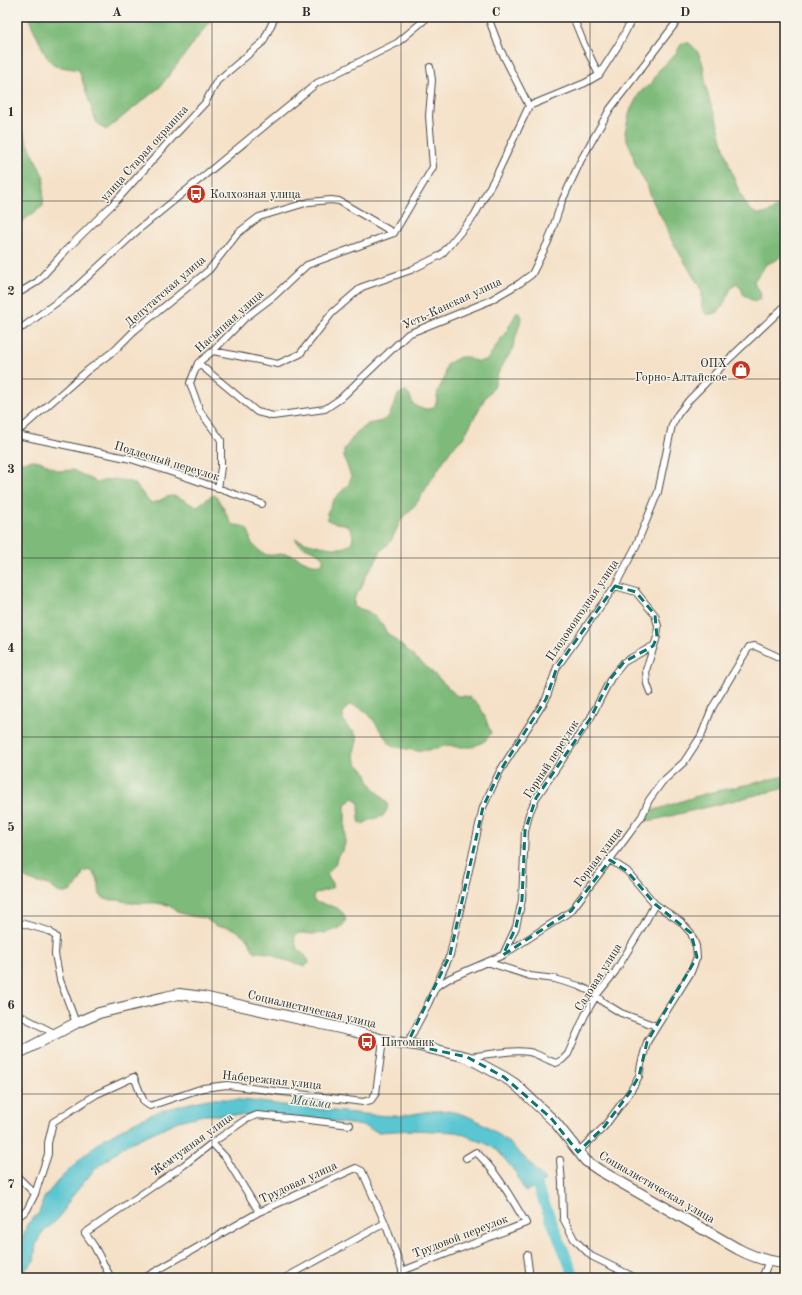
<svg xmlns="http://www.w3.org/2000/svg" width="802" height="1295" font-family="'Old Standard TT',serif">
<rect width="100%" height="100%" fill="#f7f3e8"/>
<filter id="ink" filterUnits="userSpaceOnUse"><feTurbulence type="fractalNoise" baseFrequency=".025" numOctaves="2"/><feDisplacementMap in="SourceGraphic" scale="8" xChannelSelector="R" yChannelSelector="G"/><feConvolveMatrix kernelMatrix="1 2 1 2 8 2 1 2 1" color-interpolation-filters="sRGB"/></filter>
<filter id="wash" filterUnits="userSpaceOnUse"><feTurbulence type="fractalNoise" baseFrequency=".012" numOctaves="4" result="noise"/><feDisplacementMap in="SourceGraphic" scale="16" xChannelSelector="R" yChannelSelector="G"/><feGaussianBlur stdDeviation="0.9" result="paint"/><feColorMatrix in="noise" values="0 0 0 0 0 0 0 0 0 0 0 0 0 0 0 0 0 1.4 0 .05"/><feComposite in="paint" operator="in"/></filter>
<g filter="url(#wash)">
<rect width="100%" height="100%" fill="#f5e1c8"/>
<path fill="#7ebb7a" stroke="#547352" d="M28 17H217L210 21 160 87 106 130 96 122 79 70 55 66 46 56Z
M682 43H689C708 58 702 75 708 95 710 104 714 112 717 121 722 140 738 208 757 214 766 217 776 206 785 204V252L778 259 765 265C763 272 758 275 754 281L756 287 761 293 760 299 754 302 743 294 741 287 736 283C722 295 728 316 706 314L702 308V291L671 239 663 220 653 202 648 188 635 164 632 151 626 138 625 132 630 111 640 92 652 83 659 70 674 56Z
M17 120 44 178 43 206 17 225Z
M517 312 522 316 512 350 498 373 494 387 485 398 463 438 451 449 416 504 401 520 391 541 381 551 374 564 366 575 361 589 356 594 354 600V607L367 611 373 615 383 625 386 632 417 659 428 668 457 696C481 694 484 717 491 733L485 741 472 747H456L450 745 443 746 437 749 418 751 391 746C388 740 384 736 380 730 373 719 364 705 349 705 342 711 341 720 347 726 349 730 354 731 357 735 359 745 351 747 356 761 358 766 363 768 366 773 369 776 368 781 371 784 374 788 377 792 381 796 389 804 390 806 383 816L370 820 363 824 360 823C356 813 364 804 354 798L345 804V843L343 850 338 855 335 865 327 873C328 879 332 881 333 887 326 892 318 891 313 896V899L315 902C324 905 342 906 345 917 349 930 322 934 313 934 307 934 301 931 295 935 292 951 307 952 309 963L305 966 281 959 270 953 256 952 253 950 249 940 236 930 228 927 216 926 205 918 191 916 180 913 168 905 156 903H131L118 900H112L105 899 100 895C98 883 100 878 90 870L83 872C80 883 72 897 58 892 54 890 52 886 48 885 39 883 25 881 20 873 13 862 29 854 17 844V463L33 460 40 461 59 471 73 470 98 483 105 480 116 479 130 482 136 485 150 503C160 503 162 497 171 496 181 496 188 504 197 506 204 502 207 497 215 495L223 507 229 520 234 525C242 525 248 527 250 536 250 537 250 541 251 542 253 545 259 551 263 553 270 558 279 553 287 554 301 556 306 567 323 564V557C313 547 304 551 295 539 307 542 351 559 353 537 353 533 351 529 348 526 343 522 335 525 328 520L327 513 334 499 349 484 351 477 344 457V450L356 433 362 428 368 424 382 421 389 416 398 395 404 391 410 396C413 408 419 409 431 409L436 404 438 391 445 377V371L447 364 460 357H467C474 362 478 362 487 360L507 330Z
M785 776V788L654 820 643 821 644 817 652 811 700 795Z"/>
<path fill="#5ac6d1" stroke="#42787e" d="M208 1099C237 1098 264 1103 293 1106 325 1110 357 1114 389 1116 415 1117 434 1105 461 1114 494 1124 523 1155 545 1180L525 1192 516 1173 498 1151 487 1144 457 1132 412 1130 378 1132 363 1126 310 1118 230 1115H204L178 1121 124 1146 94 1170 70 1199 59 1218 41 1234 36 1244 34 1261 17 1277V1247L22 1241 27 1224 39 1213 44 1198 57 1182 82 1157 103 1139 135 1122 159 1111 194 1102Z"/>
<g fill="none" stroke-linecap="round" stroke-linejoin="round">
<path stroke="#5ac6d1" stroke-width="11" d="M530 1172 533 1176 575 1278"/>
</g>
</g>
<g filter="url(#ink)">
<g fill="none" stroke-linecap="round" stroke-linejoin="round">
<g stroke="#494643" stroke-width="8">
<path id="street" d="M573 17 584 44 599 75
M529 106 585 83 599 75 619 44 633 17
M17 294 37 282 67 249 117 200 173 137 205 103 217 81 263 42 275 17
M17 329 23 327 71 292 138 230 317 83 397 43 428 17
M213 351 278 364 300 354 332 313 362 287 411 270 441 255 474 216 497 174 529 106 500 49 488 17
M198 363 257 412 273 416 325 409 340 399 408 334 489 301 520 283 532 274 548 242 562 201 581 160 610 109 675 24 679 17
M17 431 22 428 88 370 115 350 134 331 209 270 238 233 259 217 309 202 331 200 339 201 394 233 433 167 429 116 432 80 430 67
M17 435 131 459 192 479 262 504
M218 489 221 467V440L200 411 190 383 198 363 213 351 245 318 274 296 307 265 394 233
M615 586 636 592 655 615 658 626 657 637 646 670 647 684 650 692
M17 922 49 931 56 937 55 954 60 980 76 1023
M503 955 516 927 522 900 525 831 529 814 536 798 590 719 611 678 624 662 653 646
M487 962 530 976 555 979 579 986 592 992 603 1002 621 1013 656 1026
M437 986 450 978 503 955 571 911 626 838 642 816 649 800 662 782 684 762 701 736 712 708 749 647 755 646 785 660
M17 1014 56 1034
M407 1044 428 1004 450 955 483 807 500 771 546 699 557 667 615 586 636 546 658 492 672 425 678 414 689 400 730 358 785 306
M468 1057C487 1055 511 1049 529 1052 539 1054 546 1060 556 1063L562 1060 568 1054 585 1015 596 996 615 972 643 926 655 904
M212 1143 226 1158 259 1212
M578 1152 604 1127 630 1092 639 1076 641 1064 647 1042 691 972 697 957 696 946 691 933 681 922 655 904 627 871 610 860
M560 1160 562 1183 563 1218 574 1239 591 1256 636 1278
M17 1176 35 1194
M17 1218 27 1210 35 1194 48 1154V1143L53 1122 97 1094 134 1077 144 1102 150 1106 203 1088 227 1085 363 1102 371 1100 376 1093 383 1040
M527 1255 530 1278
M402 1271 526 1223C511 1198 497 1172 476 1152L466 1158
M111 1278 94 1246 85 1233 184 1165 212 1143 245 1120 257 1115 309 1120 350 1125
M144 1278 259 1212 356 1168 362 1171 385 1223 405 1278
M285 1278 385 1223
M762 1278 769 1261"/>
</g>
<g stroke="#494643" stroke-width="12">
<path id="primary" d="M17 1054 76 1023 99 1013 165 997 179 994 203 997 353 1031 383 1040 415 1045 467 1057 504 1077 515 1084 555 1122 586 1161 599 1170 738 1249C753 1257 768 1262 785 1263"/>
</g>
<use href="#street" stroke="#fff" stroke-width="6"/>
<use href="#primary" stroke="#fff" stroke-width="10"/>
</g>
</g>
<path fill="none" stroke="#0f766e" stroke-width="3" stroke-dasharray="8 5" stroke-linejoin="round" d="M615 586 636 592 655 615 657 637 653 646 624 662 611 678 590 719 536 798 525 831 522 900 516 927 503 955 571 911 610 860 627 871 655 904 691 933 697 957 647 1042 639 1076 630 1092 604 1127 578 1152 551 1118 504 1077 467 1057 407 1044 450 955 483 807 500 771 546 699 557 667Z"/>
<path fill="none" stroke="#2b2b2b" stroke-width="1" stroke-opacity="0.55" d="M212 17V1278M401 17V1278M590 17V1278M17 201H785M17 379H785M17 558H785M17 737H785M17 916H785M17 1094H785"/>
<defs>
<g id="bus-disc" transform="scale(1)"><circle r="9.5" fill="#c8321e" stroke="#f7f3e8"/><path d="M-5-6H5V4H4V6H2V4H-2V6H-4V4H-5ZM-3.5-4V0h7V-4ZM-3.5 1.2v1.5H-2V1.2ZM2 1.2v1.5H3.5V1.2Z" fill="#fff"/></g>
<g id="shop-disc" transform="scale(1)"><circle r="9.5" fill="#c8321e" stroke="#f7f3e8"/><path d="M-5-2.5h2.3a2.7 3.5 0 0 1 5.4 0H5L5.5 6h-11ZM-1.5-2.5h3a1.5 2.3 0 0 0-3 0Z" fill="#fff"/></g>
</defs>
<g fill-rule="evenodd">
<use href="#bus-disc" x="196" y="194"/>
<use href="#shop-disc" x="741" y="370"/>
<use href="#bus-disc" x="367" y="1042"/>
</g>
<g text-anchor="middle" stroke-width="3" stroke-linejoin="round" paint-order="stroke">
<g font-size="12" fill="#2b2b2b" stroke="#f7f3e8">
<text transform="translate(144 153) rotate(-48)" y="4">улица Старая окраинка</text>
<text transform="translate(165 291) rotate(-41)" y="4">Депутатская улица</text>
<text transform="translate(452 303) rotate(-25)" y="4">Усть-Канская улица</text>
<text transform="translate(229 321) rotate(-42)" y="4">Насыпная улица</text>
<text transform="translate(167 461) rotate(17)" y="4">Подлесный переулок</text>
<text transform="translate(582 610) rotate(-56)" y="4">Плодовоягодная улица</text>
<text transform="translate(551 759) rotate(-57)" y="4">Горный переулок</text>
<text transform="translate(598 857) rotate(-53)" y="4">Горная улица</text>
<text transform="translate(598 977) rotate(-58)" y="4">Садовая улица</text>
<text transform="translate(312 1009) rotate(13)" y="4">Социалистическая улица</text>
<text transform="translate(272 1080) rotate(6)" y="4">Набережная улица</text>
<text transform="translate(192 1144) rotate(-36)" y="4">Жемчужная улица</text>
<text transform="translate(298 1182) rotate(-25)" y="4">Трудовая улица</text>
<text transform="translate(657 1187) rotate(30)" y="4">Социалистическая улица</text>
<text transform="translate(460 1236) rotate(-21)" y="4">Трудовой переулок</text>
</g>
<g font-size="12" fill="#2b2b2b" stroke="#f7f3e8" text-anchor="start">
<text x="210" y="198">Колхозная улица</text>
<text x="727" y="367" text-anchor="end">ОПХ<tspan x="727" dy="14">Горно-Алтайское</tspan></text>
<text x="381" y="1046">Питомник</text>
</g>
<g font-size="13" font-style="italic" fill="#395a5d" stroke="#f7f3e8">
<text transform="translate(311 1101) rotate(7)" y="5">Майма</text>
</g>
</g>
<rect width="802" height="1295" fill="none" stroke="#f7f3e8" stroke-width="44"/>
<rect x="22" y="22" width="758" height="1251" fill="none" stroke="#2b2b2b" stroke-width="1.5"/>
<g font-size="13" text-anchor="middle" font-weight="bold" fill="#2b2b2b">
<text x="117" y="16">A</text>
<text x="306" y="16">B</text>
<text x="496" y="16">C</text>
<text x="685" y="16">D</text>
<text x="11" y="116">1</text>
<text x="11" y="295">2</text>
<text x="11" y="473">3</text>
<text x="11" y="652">4</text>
<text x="11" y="831">5</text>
<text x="11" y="1009">6</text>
<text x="11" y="1188">7</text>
</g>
</svg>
